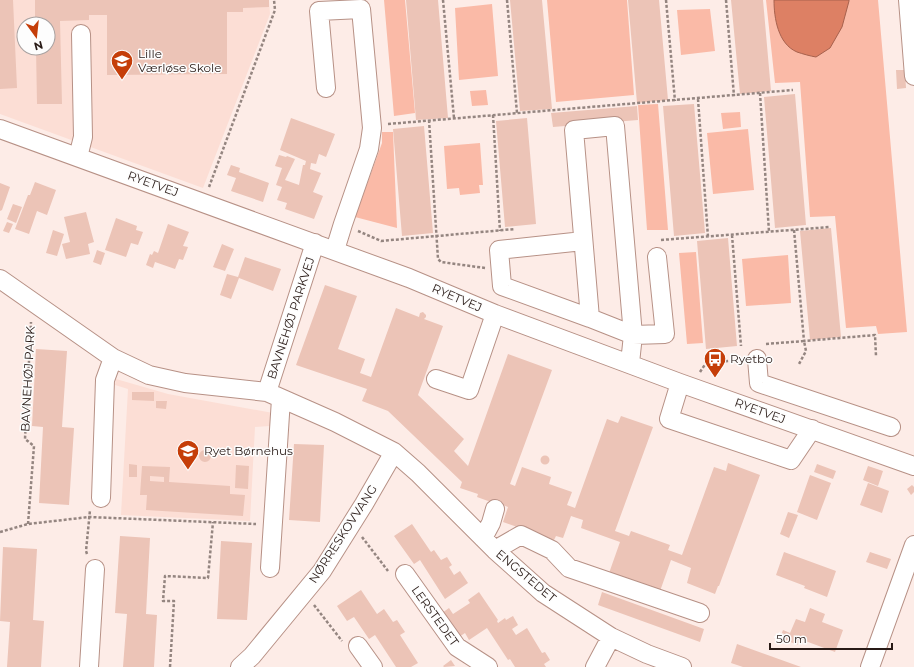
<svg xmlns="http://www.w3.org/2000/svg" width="914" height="667" font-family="Montserrat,sans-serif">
<rect width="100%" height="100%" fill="#fdece7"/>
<path fill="#fcded5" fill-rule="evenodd" d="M0 0H269L270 14 203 188 0 114ZM24 24H48V48H24Z
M116 379 168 394 273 413 270 426 255 427 250 521 121 515 128 389 115 385Z"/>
<path fill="#fabaa7" d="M384 0H405L415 113 394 116Z
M547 0H627L634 95 556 102Z
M766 0H878L907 332 878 334 876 326 846 328 835 216 810 217 800 82 775 83Z
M492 4 498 76 459 80 455 8Z
M710 9 715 51 681 55 677 10Z
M486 90 488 105 472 106 470 91Z
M658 104 668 230H647L638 105Z
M740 112 741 127 723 129 721 113Z
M748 129 754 190 713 194 707 133Z
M382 132H393L397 228 355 217 382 143Z
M480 143 483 185H479L480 193 460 195 459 188 447 189 444 146Z
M696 252 703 343 687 344 679 253Z
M788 255 791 303 746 306 742 259Z"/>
<path fill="#dd8064" stroke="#a7614d" d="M774 0H849V1L842 27 830 48 816 57C810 56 803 54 797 52 778 44 774 18 774 0Z"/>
<path fill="#ecc4b7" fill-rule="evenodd" d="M0 0H13L17 88 0 89Z
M35 0H269V7L243 8V12H227V74L107 75V15H89V20L60 21 62 104H37L36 48H48V24H35Z
M406 0H438L448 118 416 120Z
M510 0H542L552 109 520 111Z
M628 0H659L668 100 637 103Z
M731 0H763L771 91 740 94Z
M896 70H905L906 88 897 89Z
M795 94 806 225 775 228 764 97Z
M694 104 705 233 674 236 663 106Z
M637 106 638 120 553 127 551 113Z
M291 118 335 134 326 157 319 154 316 164 311 163 310 169 321 173 313 192 323 196 314 219 285 209 287 203 277 200 282 187 276 185 282 168 275 166 279 155 286 157 287 156 295 159 285 180 299 185 303 165H305L306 161 280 150Z
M527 118 536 224 505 227 496 121Z
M424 126 433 233 402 236 393 129Z
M231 165 240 168 239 172 269 183 263 202 231 191 236 178 227 175Z
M35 182 56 190 47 215 37 211 29 234 15 229 28 195H30Z
M0 183 10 187 2 210 0 211Z
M13 204 22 207 16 223 7 219Z
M86 212 94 242 88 244 90 254 66 259 62 244 70 242 64 217Z
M116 218 137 226 136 230 143 232 138 245 131 243 126 257 105 250Z
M7 222 13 224 9 233 3 231Z
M168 224 189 232 183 246 188 247 183 260 179 259 175 269 155 262 153 268 146 265 150 254 152 255 154 251 158 253Z
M831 228 841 337 810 340 800 231Z
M53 230 64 234 57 256 46 253Z
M728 238 737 346 706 349 697 241Z
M222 244 234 249 225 271 213 267Z
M97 250 105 253 101 265 93 262Z
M245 257 281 269 273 291 239 278 231 299 220 295 227 274 238 277Z
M325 285 357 296 338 349 365 359 360 373 371 377 396 308 419 317 420 313 423 312 426 315V317L424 319 443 326 418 395 464 439 454 451 468 466 508 354 552 370 510 484 515 486 522 467 551 477 549 484 572 492 567 505 575 508 607 419 618 423 621 416 653 427 615 531 629 536 631 531 670 545 668 550 682 555 714 467 726 471 728 463 760 475 719 586H718L715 594 687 583 691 568 671 560 659 594 608 576 620 542 581 528 583 520 571 516 563 538 556 536 554 540 503 522 508 507 503 505 502 506 477 497 478 494 460 488 462 482 388 411 362 401 367 389 296 365Z
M36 349 67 351 62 427 74 428 69 505 39 503 43 427 32 426Z
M132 392H154V401L132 400Z
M156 401H167L166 409 156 408Z
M294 444 324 445 320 522 289 520Z
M199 456a6 6 0 1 1 12 0a6 6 0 1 1-12 0Z
M540.5 460a4.5 4.5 0 1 1 9 0a4.5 4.5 0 1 1-9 0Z
M129 464 137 465V477H129Z
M817 464 836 471 833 479 814 472Z
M236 465 249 466 248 489 235 488Z
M142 466 170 467 169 482 230 486V494L245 495 243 516 146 510 147 495H140ZM150 476 164 477V482L150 481Z
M868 466 883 471 878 486 863 480Z
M810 475 831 483 817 520 797 512Z
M868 483 889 491 882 513 860 505Z
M912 485 914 487V492L911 495 907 489Z
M788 512 798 515 789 538 780 534Z
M412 524 431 552 434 550 441 560 447 557 452 565 449 567 454 575 460 571 468 583 445 599 420 560 414 564 394 536Z
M120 536 150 538 146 614 157 615 154 667H123L127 614 115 613Z
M221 541 252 543 247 620 217 619Z
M3 547 37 549 33 620 44 621 41 667H7L10 622 0 621Z
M784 552 836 571 827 597 804 588 805 586 776 575Z
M870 552 891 559 887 569 866 562Z
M361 590 377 614 384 609 393 622 397 620 405 632 400 635 418 663 411 667H396L375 635 369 639 354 617 347 621 337 606Z
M479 592 498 620 497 621 498 623 505 618 506 620 513 616 518 625 512 629 516 635 527 628 542 653 545 652 550 660 544 664 546 667H515L510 659 508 660 487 628 469 640 465 633 459 637 442 613 449 608 453 614 470 603 468 600Z
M602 592 704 629 700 642 598 605Z
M810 608 825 614 822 622 843 630 835 652 800 639 798 645 780 638 783 630 790 633 796 619 805 622Z
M737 644 801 667H743L731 663Z
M451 660 455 666 444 667 443 666Z"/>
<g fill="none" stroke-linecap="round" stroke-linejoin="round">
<g stroke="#b79186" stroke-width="20">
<path id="minor" d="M908 0 914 76
M326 88 319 11 361 9 372 128 369 149 343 224 335 250
M0 129 409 278 495 314 680 383 914 466
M78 157 83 137 81 34
M583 241 499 250 502 286 590 318 633 335 665 334 657 257
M0 279 113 358 149 375 185 383 267 392 335 422 394 452 418 473 495 550 543 593 611 637 647 654 682 667
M590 318 574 130 615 126 633 335 630 363
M757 359 759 383 891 427
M436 379 469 390 495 314
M680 383 669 419 791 460 812 429
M267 392 315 243
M101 498 105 380 113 358
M483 538 491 523 495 509
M495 550 521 535 552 550 569 568 700 613
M270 568 281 399
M405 574 457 647 488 667
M358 646 373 667
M89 667 95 569
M240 667 252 656 322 571 364 504 394 452
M595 667 611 637
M870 667 914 545"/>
</g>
<path stroke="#948580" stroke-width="2.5" stroke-dasharray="3 2" stroke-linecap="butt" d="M443 0 454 118
M507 0 517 113
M666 0 675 101
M726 0 734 96
M760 93 769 232
M698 99 708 237
M493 115 500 231
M429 120 438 259 441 262 485 268
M388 124 793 90
M209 187 275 10 274 0
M794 230 804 341 875 335 876 356
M358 231 381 241 515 229
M732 235 741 346
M661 240 830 227
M766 344 804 341 806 351 799 364
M700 372 706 363 741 360
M28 524 34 446 25 439 31 322
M0 532 28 524 89 517 256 524
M362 537 388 571
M87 554 86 551 90 510
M314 605 342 641
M170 667 174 601H163L165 576 208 578 213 522"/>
<use href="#minor" stroke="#fff" stroke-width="18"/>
</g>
<defs>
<g id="school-pin" transform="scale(1.15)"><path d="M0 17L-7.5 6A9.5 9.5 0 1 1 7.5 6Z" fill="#c53e09" stroke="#fdfdfd"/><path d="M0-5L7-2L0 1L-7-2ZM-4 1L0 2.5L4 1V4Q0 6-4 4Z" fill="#fff"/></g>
<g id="bus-pin" transform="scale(1.15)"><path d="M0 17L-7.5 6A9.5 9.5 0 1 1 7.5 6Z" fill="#c53e09" stroke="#fdfdfd"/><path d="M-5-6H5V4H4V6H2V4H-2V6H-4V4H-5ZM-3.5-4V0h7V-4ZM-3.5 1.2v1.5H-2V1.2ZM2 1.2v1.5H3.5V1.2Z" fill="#fff"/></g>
</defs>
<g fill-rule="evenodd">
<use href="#school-pin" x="122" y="61"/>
<use href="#bus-pin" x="715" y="359"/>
<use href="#school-pin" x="188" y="451"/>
</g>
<g text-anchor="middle" stroke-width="3" stroke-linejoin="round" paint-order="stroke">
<g font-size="12" fill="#281a16" stroke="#fdfdfd" text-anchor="start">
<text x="138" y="58">Lille<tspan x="138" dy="14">Værløse Skole</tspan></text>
<text x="730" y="363">Ryetbo</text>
<text x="204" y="455">Ryet Børnehus</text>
</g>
<g font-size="12" fill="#281a16" stroke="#fdfdfd">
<text transform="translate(153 184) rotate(20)" y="4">RYETVEJ</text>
<text transform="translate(457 298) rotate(23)" y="4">RYETVEJ</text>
<text transform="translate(291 318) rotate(-72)" y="4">BAVNEHØJ PARKVEJ</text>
<text transform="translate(28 379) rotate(-87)" y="4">BAVNEHØJ PARK</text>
<text transform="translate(760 411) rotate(20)" y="4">RYETVEJ</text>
<text transform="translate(343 534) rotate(-57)" y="4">NØRRESKOVVANG</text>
<text transform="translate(526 576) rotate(40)" y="4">ENGSTEDET</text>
<text transform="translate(435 616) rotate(54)" y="4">LERSTEDET</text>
</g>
</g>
<g transform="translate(36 36) rotate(165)"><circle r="19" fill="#fdfdfd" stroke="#a8a2a1"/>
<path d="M0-3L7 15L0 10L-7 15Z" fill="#c53e09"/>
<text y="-6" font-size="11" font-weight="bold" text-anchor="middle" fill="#281a16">N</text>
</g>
<path d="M770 643v6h122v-6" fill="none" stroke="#281a16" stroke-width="2"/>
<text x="776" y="643" font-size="12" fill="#281a16" stroke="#fdfdfd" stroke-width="3" paint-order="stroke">50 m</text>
</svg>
